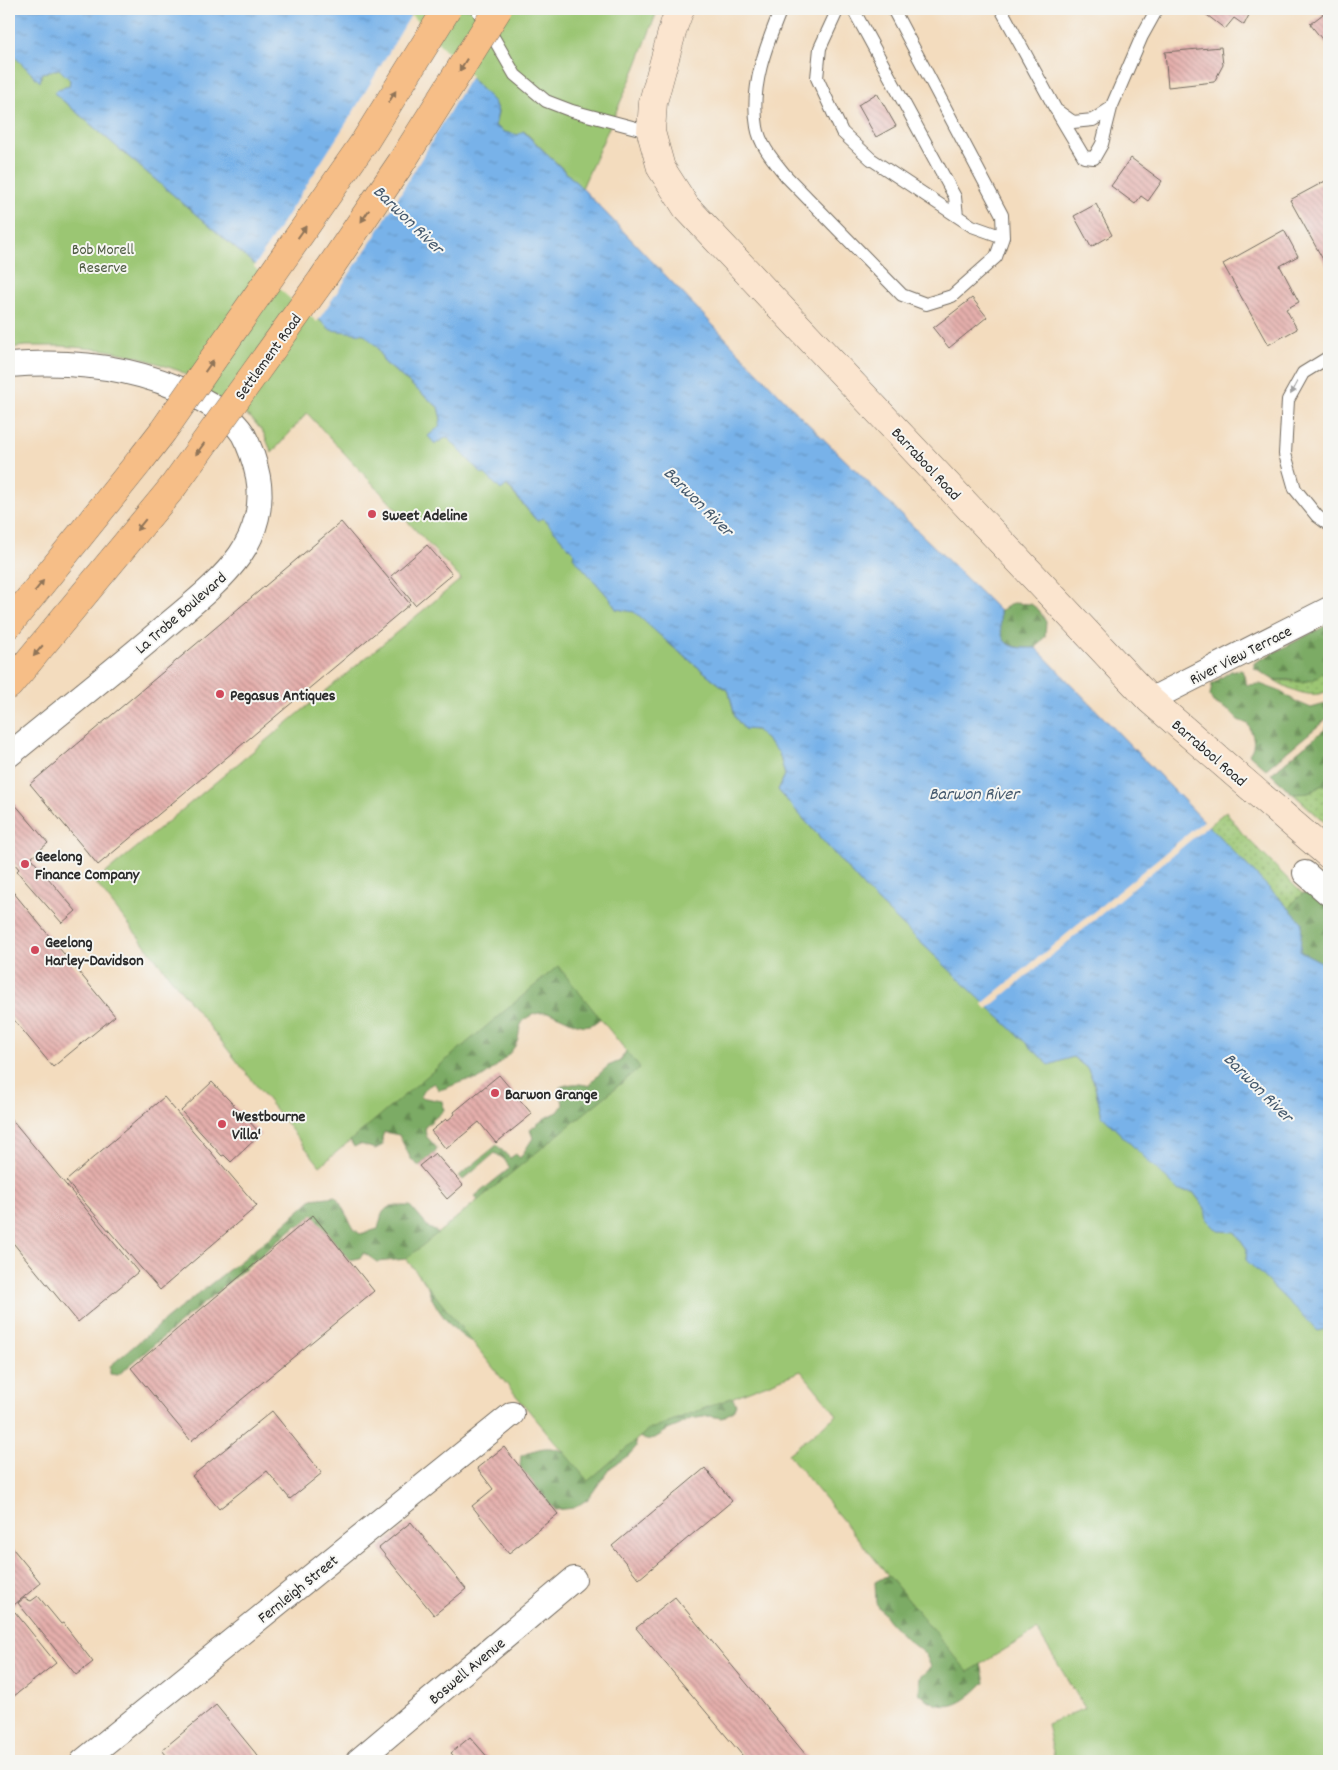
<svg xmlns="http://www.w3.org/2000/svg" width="1338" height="1770" font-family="Dekko,sans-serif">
<defs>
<pattern id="grass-dots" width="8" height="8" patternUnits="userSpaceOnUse" patternTransform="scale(1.25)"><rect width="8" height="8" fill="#9bc673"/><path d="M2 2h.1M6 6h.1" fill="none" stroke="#7fa15f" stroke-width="1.8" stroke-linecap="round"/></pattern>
<pattern id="forest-firs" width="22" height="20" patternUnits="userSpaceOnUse" patternTransform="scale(1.25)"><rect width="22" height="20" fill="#7cab65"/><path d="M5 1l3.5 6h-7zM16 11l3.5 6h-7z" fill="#668b53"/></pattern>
<pattern id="water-ripples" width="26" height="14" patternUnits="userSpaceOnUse" patternTransform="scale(1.25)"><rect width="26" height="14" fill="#78b2e9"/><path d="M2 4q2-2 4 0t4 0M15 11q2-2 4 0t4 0" fill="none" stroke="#6391bd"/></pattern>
<pattern id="building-back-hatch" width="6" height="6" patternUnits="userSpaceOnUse" patternTransform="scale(1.25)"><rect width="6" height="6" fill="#e5afac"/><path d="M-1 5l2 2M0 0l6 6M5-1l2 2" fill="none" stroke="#ba8f8c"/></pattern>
</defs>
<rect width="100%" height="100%" fill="#f6f6f2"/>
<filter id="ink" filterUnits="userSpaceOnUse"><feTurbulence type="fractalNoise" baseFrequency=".02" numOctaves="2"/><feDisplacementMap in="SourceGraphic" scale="10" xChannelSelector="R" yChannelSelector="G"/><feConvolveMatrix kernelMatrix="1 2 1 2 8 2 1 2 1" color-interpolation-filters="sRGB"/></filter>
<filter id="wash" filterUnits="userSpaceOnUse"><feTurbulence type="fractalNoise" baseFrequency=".0096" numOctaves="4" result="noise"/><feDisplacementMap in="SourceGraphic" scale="20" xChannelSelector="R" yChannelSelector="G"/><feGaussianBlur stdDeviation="1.12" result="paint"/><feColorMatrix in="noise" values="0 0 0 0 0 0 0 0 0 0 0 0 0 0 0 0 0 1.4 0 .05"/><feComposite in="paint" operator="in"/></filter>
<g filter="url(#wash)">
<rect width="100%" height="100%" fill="#f3dcbe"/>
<path fill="url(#grass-dots)" stroke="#63784f" d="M1322 673 1329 680V690C1312 701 1289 689 1274 680 1294 680 1305 686 1322 673Z
M1329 726V826L1271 774Z
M1226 811 1242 833 1329 920V966L1299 951 1302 922 1208 826Z"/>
<path fill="url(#forest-firs)" stroke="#546b48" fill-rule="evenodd" d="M1013 603 1031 604 1039 610 1046 622 1045 636 1036 648C1003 649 999 643 1000 611Z
M1329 624V680L1322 673 1313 680 1299 682 1289 680H1274L1254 668V663Z
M1242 670 1247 685 1260 684 1279 691 1297 702 1311 708 1329 703V717L1266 769 1249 754C1257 744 1253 735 1248 724L1238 720 1229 711 1213 702 1210 696 1212 684 1231 671Z
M1329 726V784L1320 786 1309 793 1293 794 1271 774Z
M1303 893 1317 897 1329 905V966L1299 951 1302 922 1288 908Z
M547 955 607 1009C582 1050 562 1000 530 1016 517 1023 521 1031 517 1042 513 1053 489 1074 479 1079 474 1081 469 1079 464 1081 455 1084 448 1088 439 1090L434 1083 427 1087 420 1097 442 1101 444 1110 425 1127 426 1136 437 1148 435 1153 419 1166 411 1159 399 1135 384 1132 382 1138 383 1145 375 1149 360 1144 354 1147 348 1137Z
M680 969 721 998 726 1016 724 1033 721 1042 703 1059 684 1065 688 1069 711 1075 721 1083 732 1086 745 1101 750 1119 749 1132C734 1139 732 1130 721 1126 717 1124 711 1125 707 1125L686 1142 669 1145 645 1153 636 1160 623 1184 605 1191C597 1213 591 1221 568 1228L544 1209 537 1196 540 1187 530 1175 532 1168 541 1161 558 1165 567 1158 538 1152 517 1169 524 1176C520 1210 513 1221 476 1213 470 1219 470 1224 466 1231 462 1239 455 1245 449 1250L454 1256 456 1264 451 1270 428 1265 415 1252 406 1259 377 1262 364 1253 360 1258 349 1260 313 1216 301 1226 297 1225 118 1375 110 1374V1366L170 1316 268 1239 312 1199 336 1196 354 1229 360 1234 378 1229 382 1213 391 1206H410L429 1228 439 1233 478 1200 475 1196 510 1168 504 1159 495 1153 463 1180 459 1176 497 1145 510 1158 516 1154 520 1158 533 1138 530 1130 545 1118 558 1112 563 1105 560 1087C571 1083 579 1083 590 1086L593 1080 608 1066 620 1061 626 1051 654 1036V1023C634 1021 631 1014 628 996L634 985 660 970ZM640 1068 652 1070H663L670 1077 648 1099V1109L650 1119 640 1125 632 1122 629 1113 622 1111 615 1114V1122L606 1126 600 1125 596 1118 597 1103Z
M432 1280 474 1343C454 1334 433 1307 427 1285Z
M732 1397 736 1404 733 1411 722 1418 710 1416 690 1419 680 1425 668 1430 655 1438 646 1440 639 1437 635 1441 636 1447 629 1455 610 1468 588 1499 574 1508 555 1510 520 1467 521 1456C536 1449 548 1444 564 1452L607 1445Z
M888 1575 933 1629 942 1632 981 1664 985 1682C963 1704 946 1717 919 1693L920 1677 931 1667 926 1655 905 1638 889 1621 876 1603 875 1582Z"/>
<path fill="#9bc673" stroke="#63784f" d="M403 9H658L636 67 582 188 524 131 519 135 504 132 495 126 498 112 494 102Z
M9 51 40 82 42 73 59 69 70 80 69 87 58 89 54 93 331 330 364 333 378 348 384 362 438 407 441 419 435 444 447 437 482 474H485L501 490 506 485 537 521 543 518 575 554 573 556 611 600 616 609 634 611 673 647 729 692 735 717 744 729 757 730 779 753 785 775 778 790 870 894 1049 1064 1073 1057 1088 1069 1094 1083 1102 1116 1134 1146 1193 1192 1205 1208 1207 1220 1235 1232 1247 1249 1246 1260 1318 1330 1329 1328V1761H1055L1047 1724 1085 1708 1037 1630 968 1672 788 1454 837 1415 801 1371 648 1430 588 1481 503 1380 406 1259 640 1068 558 966 320 1166 95 882 461 579 307 413 272 453 263 432 251 418 214 396 180 371 136 356 106 350 62 346H25L9 348Z"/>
<path fill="url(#water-ripples)" stroke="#526e8a" d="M9 9H403L494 102 498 112 495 126 504 132 518 135 523 131 582 188 798 414 1000 611C1000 643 1003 649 1036 648L1302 922 1300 951 1329 966V1328L1318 1331 1246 1260 1247 1249 1235 1232 1218 1231 1207 1220 1205 1208 1193 1192 1179 1191 1102 1116 1094 1083 1088 1069 1073 1057 1049 1065 870 894 778 790 785 775 779 753 757 730 744 729 735 717 729 692 673 647 634 612 616 609 611 600 573 557 575 554 543 518 537 521 507 485 501 490 485 474H482L447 437 435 444 428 436 439 427 441 419 438 407 384 362 378 348 364 334 331 330 54 93 58 89 69 86 70 80 59 69 42 73 40 82 9 51Z"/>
<path fill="#f3dcbe" d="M411 15 471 76 373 239 317 322 254 267 352 114Z
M1206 819 1210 824 987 1009 982 1004Z"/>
<g id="blocks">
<path fill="url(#building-back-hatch)" d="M1205 9H1252L1244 25 1234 18 1225 29 1203 12Z
M1320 9H1329V48L1310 24 1323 14Z
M1221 47 1223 65 1214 82 1168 87 1165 52Z
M877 93 896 126 876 137 858 105Z
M1131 158 1162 181 1148 201 1141 196 1135 204 1111 186Z
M1329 179V264L1326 265 1290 200Z
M1096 204 1112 235 1091 247 1074 216Z
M1284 230 1298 256 1280 266 1299 302 1286 309 1297 329 1268 345 1223 264Z
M972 298 987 317 949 348 933 328Z
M341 522 410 604 98 865 30 784Z
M427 545 452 574 415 605 391 576Z
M14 803 48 843 31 858 76 911 62 923 25 881 17 871 19 869 9 857V808Z
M9 887 115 1016 53 1067 9 1014Z
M499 1075 532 1114 496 1143 479 1122 446 1149 431 1131 446 1119 447 1121 455 1114 454 1112Z
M212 1082 261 1134 231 1162 224 1155 222 1156 181 1111Z
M164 1097 257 1206 160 1290 66 1181Z
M9 1116 138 1272 78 1322 9 1238Z
M435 1153 463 1185 447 1199 419 1166Z
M313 1215 374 1291 191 1441 131 1368Z
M272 1411 322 1473 290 1499 267 1471 219 1509 192 1476Z
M504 1447 558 1514 509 1553 472 1506 493 1489 477 1468Z
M705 1468 732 1501 639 1579 612 1546Z
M411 1522 466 1589 434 1615 379 1548Z
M9 1544 41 1583 9 1609Z
M38 1596 61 1624 63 1623 93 1662 76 1675 18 1603 24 1598 31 1601Z
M675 1597 811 1761H747L636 1628Z
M15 1612 56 1663 9 1700V1616Z
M216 1705 262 1761H171L162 1750Z
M470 1737 491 1761H458L451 1753Z"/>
</g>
</g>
<g filter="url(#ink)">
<use href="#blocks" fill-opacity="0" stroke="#71695e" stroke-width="1"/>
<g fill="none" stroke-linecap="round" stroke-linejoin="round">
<g stroke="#71695e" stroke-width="14">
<path id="lane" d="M477 9 515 75 546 101 572 111 651 132
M781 9C766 46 750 86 757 127 760 146 775 162 786 176L902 295 926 304 952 296 996 257 1003 237 1002 215 893 9
M838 9 820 48 817 78 842 132 871 159 972 226 1003 237
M853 9 955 197 957 216
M1001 9 1056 110 1073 122 1093 120 1111 108 1142 36 1157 9
M1059 115 1084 157 1094 158 1102 144 1111 108
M1329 357 1303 373 1288 400 1285 454 1295 489 1317 516 1329 525"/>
</g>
<g stroke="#71695e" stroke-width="26">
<path id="street" d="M9 365C72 360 135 366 193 395 211 404 231 416 243 434 250 447 255 462 258 477 263 504 256 532 240 555 220 583 192 604 166 626 115 670 61 712 9 755
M1150 700 1329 609
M1305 873 1329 894
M83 1761 512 1414
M358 1761 574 1579"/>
</g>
<g stroke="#71695e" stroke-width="29">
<path id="secondary" d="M680 9 674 25 653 102 651 132 661 168 686 207 1150 700 1329 855"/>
</g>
<g stroke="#71695e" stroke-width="29">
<path id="highway" d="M9 624 139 462
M9 685 172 488"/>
</g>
<use href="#lane" stroke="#fff" stroke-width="12"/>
<use href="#street" stroke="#fff" stroke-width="24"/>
<use href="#secondary" stroke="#fbe5cf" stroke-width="28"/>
<use href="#highway" stroke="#f6be87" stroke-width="28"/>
<g stroke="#71695e" stroke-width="29" stroke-linecap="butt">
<path id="highway-bridge" d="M139 462 163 431 365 141 447 9
M172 488 321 281 401 163 498 9"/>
</g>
<use href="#highway-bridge" stroke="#f6be87" stroke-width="28"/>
</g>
<defs><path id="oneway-solid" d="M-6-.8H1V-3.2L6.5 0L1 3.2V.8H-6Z" transform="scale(1.25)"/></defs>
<g fill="#907459">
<use href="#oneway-solid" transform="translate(463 65) rotate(122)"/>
<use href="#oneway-solid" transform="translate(392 97) rotate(-58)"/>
<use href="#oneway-solid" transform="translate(365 216) rotate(124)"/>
<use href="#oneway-solid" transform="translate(302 232) rotate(-55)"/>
<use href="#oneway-solid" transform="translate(209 366) rotate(-55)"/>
<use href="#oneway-solid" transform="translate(200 449) rotate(126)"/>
<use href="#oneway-solid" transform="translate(141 525) rotate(129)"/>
<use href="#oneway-solid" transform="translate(39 586) rotate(-51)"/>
<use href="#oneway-solid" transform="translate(38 651) rotate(130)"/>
</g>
<use fill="#a0a0a0" href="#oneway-solid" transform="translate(1294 388) rotate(118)"/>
</g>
<g fill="#d1495b" stroke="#f6f6f2" stroke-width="2">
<circle cx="372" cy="514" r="5"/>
<circle cx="220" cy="694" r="5"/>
<circle cx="25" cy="864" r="5"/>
<circle cx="35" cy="950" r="5"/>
<circle cx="495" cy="1093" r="5"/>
<circle cx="222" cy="1124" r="5"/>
</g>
<g text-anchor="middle" stroke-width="4" stroke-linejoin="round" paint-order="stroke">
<g font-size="16" fill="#4d5a41" stroke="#f6f6f2">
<text x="103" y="254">Bob Morell<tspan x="103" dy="18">Reserve</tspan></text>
</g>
<g font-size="16" fill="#2b2b2b" stroke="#f6f6f2">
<text transform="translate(267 356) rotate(-54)" y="6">Settlement Road</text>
<text transform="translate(927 463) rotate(47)" y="6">Barrabool Road</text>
<text transform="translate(180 612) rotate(-41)" y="6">La Trobe Boulevard</text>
<text transform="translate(1240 654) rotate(-27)" y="6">River View Terrace</text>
<text transform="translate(1210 752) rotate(41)" y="6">Barrabool Road</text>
<text transform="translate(297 1588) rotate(-39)" y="6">Fernleigh Street</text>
<text transform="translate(466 1670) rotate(-40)" y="6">Boswell Avenue</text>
</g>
<g font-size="16" font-weight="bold" fill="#2b2b2b" stroke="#f6f6f2" text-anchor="start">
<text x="382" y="520">Sweet Adeline</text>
<text x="230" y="700">Pegasus Antiques</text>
<text x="35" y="861">Geelong<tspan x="35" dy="18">Finance Company</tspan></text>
<text x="45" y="947">Geelong<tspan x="45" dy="18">Harley-Davidson</tspan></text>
<text x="505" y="1099">Barwon Grange</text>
<text x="232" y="1121">'Westbourne<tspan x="232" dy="18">Villa'</tspan></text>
</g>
<g font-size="18" font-style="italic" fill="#465a6e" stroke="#f6f6f2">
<text transform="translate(409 219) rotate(44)" y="6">Barwon River</text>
<text transform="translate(699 501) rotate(45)" y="6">Barwon River</text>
<text x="974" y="799">Barwon River</text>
<text transform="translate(1259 1087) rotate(45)" y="6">Barwon River</text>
</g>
</g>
<rect width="1338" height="1770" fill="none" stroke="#f6f6f2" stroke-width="30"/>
</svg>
